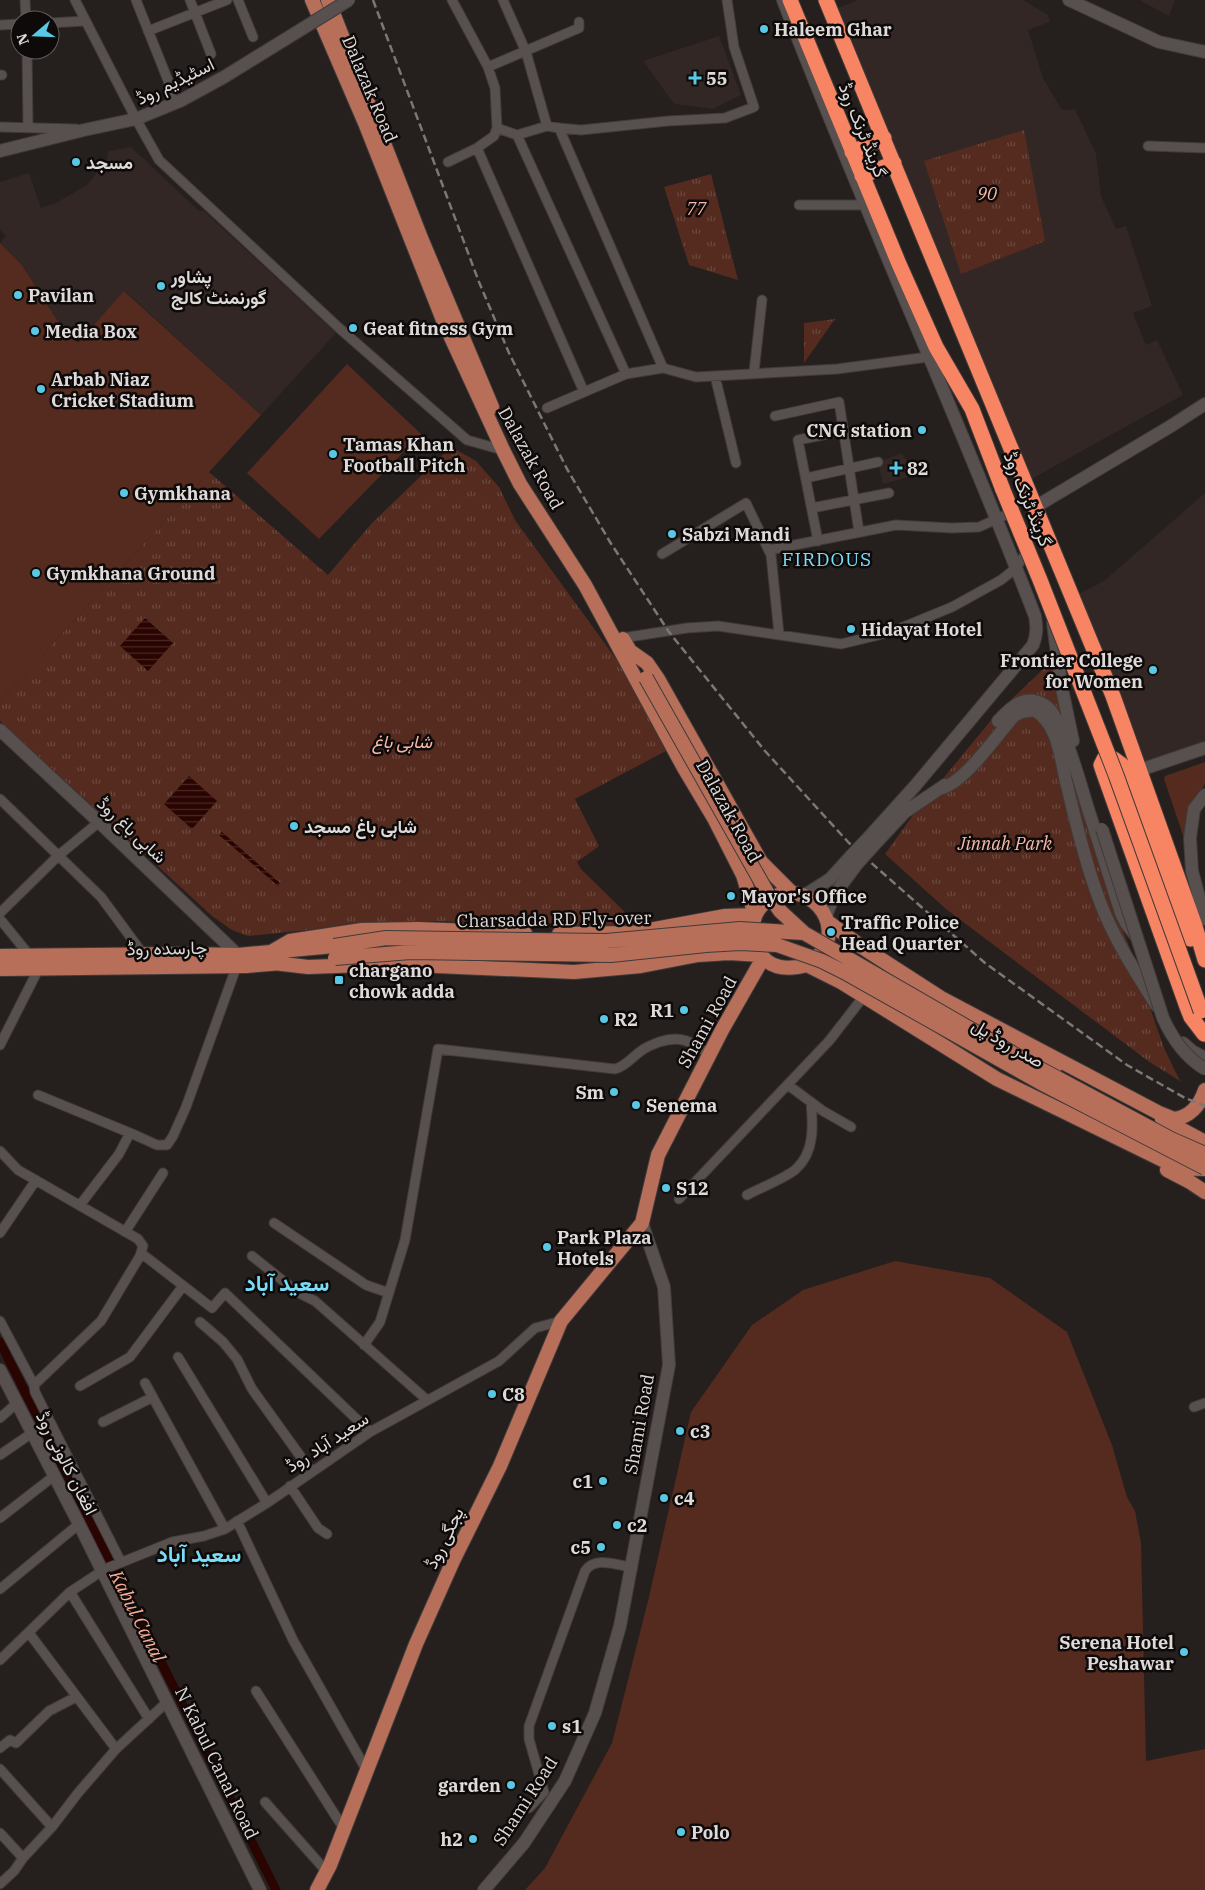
<svg xmlns="http://www.w3.org/2000/svg" width="1205" height="1890" font-family="'IBM Plex Serif',Vazirmatn,serif">
  <defs>
    <pattern id="park-tufts" width="24" height="20" patternUnits="userSpaceOnUse" patternTransform="scale(1.25)"><rect width="24" height="20" fill="#542b1e"/><path d="M3 7l-1-3M5 7V3M7 7l1-3M15 17l-1-3M17 17v-4M19 17l1-3" fill="none" stroke="#6c493e"/></pattern>
    <pattern id="water-rules" width="6" height="5" patternUnits="userSpaceOnUse" patternTransform="scale(1.25)"><rect width="6" height="5" fill="#290400"/><path d="M0 2.5h6" fill="none" stroke="#482825"/></pattern>
  </defs>
  <rect width="100%" height="100%" fill="#251f1e"/>
  <path fill="#322724" d="M858,0h165l25,15 2,7 -22,8 15,48 19,32 13,-1 21,45 5,42 15,33 10,-3 26,80 -19,7 13,32 11,-5 26,55 -157,87 -195,-471z
    M1139,0h36l-6,16z
    M719,36l22,59 -28,14 -39,-5 -31,-43z
    M131,147l67,63 6,1 132,122 -75,82 -136,-124 -47,53 -17,-18 -39,-61 -22,-22 6,-7 -6,-6v-48l29,-9 12,35 15,-5 31,-18 20,-25 1,-9z
    M902,453l14,22 -33,9 -5,-22z
    M1205,493v251l-69,22 -63,-169 31,-16z"/>
  <path fill="#542b1e" d="M0,243l22,22 39,61 17,17 46,-52 137,124 -261,287z
    M347,364l74,70 -102,105 -72,-66z
    M1205,762v22l-7,11 -12,43h-2l-20,-59 1,-3z
    M895,1261l95,17 77,54 45,113 15,52 8,14 6,32 5,218 59,-12v141h-680l20,-22 67,-125 36,-142 43,-189 61,-87 51,-35z"/>
  <path fill="url(#park-tufts)" d="M1024,130l21,111 -84,33 -37,-113z
    M711,174l27,106 -49,-15 -25,-78z
    M835,319l-31,44v-40z
    M451,447l25,14 23,26 16,33 104,143 47,88 -91,48 24,47 -22,16 4,7 59,58 -207,-6 -79,2 -37,6 -69,7 -16,-6 -20,-14 -212,-195v-19l209,-230 119,103 44,-52z
    M1054,659l54,228 56,161 16,33 -32,-20 -202,-152 -61,-55 28,-39 84,-102z"/>
  <path fill="url(#water-rules)" d="M145,618l28,25 -25,28 -28,-25z
    M189,776l28,25 -25,28 -28,-25z
    M222,832l58,51 -2,3 -59,-51z"/>
  <g fill="none" stroke-linecap="round" stroke-linejoin="round">
    <path stroke="#290400" stroke-width="9" d="M0,1342l276,548"/>
    <defs>
      <path id="street" d="M25,0l1,20
        M75,0l61,119 23,41 179,167 129,113 39,11
        M136,0l41,103
        M190,0l21,54
        M238,0l15,37
        M503,0l23,52 21,74
        M50,23l35,-2
        M0,25l20,-1
        M148,31l79,-31
        M27,50l1,76
        M488,67l91,-39v-6
        M0,75h2
        M0,127l76,2
        M497,128l20,7 109,239
        M559,128l22,2 87,-9 57,-3 29,-11 -20,-60 -7,-47
        M517,135l30,-9 12,2 104,240
        M1148,146l57,2
        M477,148l107,244
        M448,162l29,-14 17,-12 3,-8 -2,-40 -7,-21 -36,-67
        M799,205h67
        M754,372l8,-72
        M715,376l21,87
        M547,408l79,-34 37,-6 33,9 141,-8 91,-12
        M775,416l64,-14 20,130
        M806,478l72,-16
        M812,508l77,-15
        M818,541l-20,-101 44,-9
        M769,550l127,-25 56,3 27,-1 31,-14
        M662,554l84,-51 25,52 8,79
        M622,638l65,-10 31,-2 123,18 50,-12 61,-25 49,-27 15,-12 10,-15
        M0,799l101,98 42,57
        M0,913l59,-58 40,-33
        M0,919l30,37
        M0,1045l38,-75
        M788,1085l35,26 28,16
        M38,1095l97,40 22,10h10l6,-9 13,-29 51,-142
        M0,1151l18,19 120,69 5,7 -3,10 -39,65 -67,64
        M747,1195c13,-7 39,-17 49,-26 19,-17 17,-44 15,-67
        M679,1199l150,-158 35,-45
        M80,1205l39,-51 11,-21
        M274,1223l92,62 23,8
        M125,1232l38,-59
        M0,1233l36,-53
        M141,1253l71,55 13,-15 145,139
        M252,1256l45,36 18,9 112,99
        M0,1321l34,64 1,7 86,170
        M200,1322l23,20 14,17 15,30 59,82
        M364,1345l16,-23 25,-82 33,-191 177,20c11,-3 17,-12 26,-18 5,-4 11,-6 18,-9 21,-7 33,-1 50,13
        M178,1357l89,146
        M145,1383l80,146
        M80,1386l50,-29 53,-71
        M1194,1407l11,-4
        M0,1418l17,-15
        M103,1422l50,-25
        M0,1455l32,-22
        M290,1486l28,42 9,6
        M0,1518l54,-42
        M237,1521l56,119 74,131
        M0,1589l79,-65
        M70,1592l79,127
        M29,1633l87,116
        M0,1660l70,-68 35,-23 67,-27 32,-6 21,-7 42,-26 103,-71 129,-71 36,-33 26,-7
        M256,1691l88,138
        M0,1748l10,-8 6,3 33,-32 27,-14
        M0,1769l52,58
        M265,1802l62,70
        M529,1808l15,-16 -15,-53v-13l56,-155c10,-15 31,-6 46,-4
        M0,1833l23,25
        M0,1884l14,-13 9,-13 29,-31 26,-34 38,-44 51,-47"/>
      <path id="secondary" d="M783,0c79,207 172,409 252,616 2,11 2,18 -2,29l-118,141 -46,51
        M1069,0l90,42 46,10
        M0,151l84,-21 52,-11 44,-18
        M1035,507l136,-81 34,-22
        M1053,623l8,61 12,57
        M998,721c13,-14 28,-29 48,-15 18,12 37,89 45,112 10,32 20,63 30,95l5,10 9,12
        M0,730l99,92 139,133
        M1140,770l65,-22
        M939,789c24,-4 58,-54 75,-73l8,-4 12,-2c23,13 26,44 31,67 10,42 20,85 35,125 14,37 36,71 57,104
        M1205,795l-11,14 -4,29 2,33 13,48
        M875,844l30,-32 40,-27
        M805,895l25,-16 21,-23
        M826,916l8,-21 23,-31
        M1183,1043l9,8 13,7
        M0,1370l79,154 181,366
        M484,1890l40,-47 41,-62 30,-68 25,-87 49,-261 -5,-78 -22,-64"/>
      <path id="primary" d="M312,0l53,123 78,197 60,130 17,34 65,101 99,183 31,52 28,55 12,40 -30,1 -92,17 -74,1
        M328,0l93,238 71,169
        M623,639l7,12 17,12 11,16 103,183 30,30
        M754,920c2,-9 8,-16 16,-21 36,-23 78,25 49,56 -3,4 -8,7 -12,10
        M828,922l34,25 79,51 218,115 15,6c16,-2 26,-14 31,-29
        M758,950c11,20 30,20 49,15l34,17 156,97 182,89 26,1
        M271,952l19,-11 72,-11 56,-1 107,4
        M0,956l184,-2 54,1 96,-9
        M274,963l34,4 83,-3 183,8 67,-6 57,-11 31,-2 32,2
        M0,969l246,-3 36,-3
        M1010,1045l45,22
        M1162,1119l43,23
        M1167,1170l23,12 15,10
        M317,1890l13,-25 86,-221 37,-83 47,-95 61,-145 81,-98 16,-68 64,-125 41,-72"/>
      <path id="highway" d="M790,0l109,264 37,83 36,62 31,81
        M826,0l287,696 82,230 10,34
        M852,152l32,-14
        M862,176l32,-13
        M1190,939l-68,-174 -8,-6h-10l-3,6 2,6 84,236 4,10 13,17"/>
    </defs>
    <use href="#street" stroke="#403b3a" stroke-width="11"/>
    <use href="#secondary" stroke="#403b3a" stroke-width="14"/>
    <use href="#primary" stroke="#403b3a" stroke-width="16"/>
    <use href="#highway" stroke="#403b3a" stroke-width="17"/>
    <use href="#street" stroke="#57504e" stroke-width="9"/>
    <use href="#secondary" stroke="#57504e" stroke-width="12"/>
    <use href="#primary" stroke="#b76f5a" stroke-width="14"/>
    <use href="#highway" stroke="#f78462" stroke-width="15"/>
    <path stroke="#7c7776" stroke-width="2.5" stroke-dasharray="8 4" stroke-linecap="butt" d="M373,0l106,282 30,71 58,116 43,73 59,90 96,119 84,92 19,17 117,103 142,102 58,33 20,8"/>
    <defs>
      <path id="secondary-bridge" d="M180,101l44,-24 125,-77
        M1102,829l61,189c9,20 22,39 42,51
        M851,856l18,-19
        M857,864l18,-20"/>
      <path id="primary-bridge" d="M646,678l122,216 12,17 24,22 229,132 138,74 34,15
        M334,946l52,-8 220,3 134,-12 64,4
        M335,958l76,-6 200,3 95,-10 34,-2 37,2 45,16 22,11 197,111 164,85"/>
      <path id="highway-bridge" d="M1003,490l37,90 76,195 85,236"/>
    </defs>
    <use href="#secondary-bridge" stroke="#403b3a" stroke-width="14" stroke-linecap="butt"/>
    <use href="#primary-bridge" stroke="#403b3a" stroke-width="16" stroke-linecap="butt"/>
    <use href="#highway-bridge" stroke="#403b3a" stroke-width="17" stroke-linecap="butt"/>
    <use href="#secondary-bridge" stroke="#57504e" stroke-width="12"/>
    <use href="#primary-bridge" stroke="#b76f5a" stroke-width="14"/>
    <use href="#highway-bridge" stroke="#f78462" stroke-width="15"/>
  </g>
  <g fill="#59c8e4" stroke="#0d0a09" stroke-width="2">
    <circle cx="764" cy="29" r="5"/>
    <path d="M692.5 70.5h5v5h5v5h-5v5h-5v-5h-5v-5h5z"/>
    <circle cx="76" cy="162" r="5"/>
    <circle cx="161" cy="286" r="5"/>
    <circle cx="18" cy="295" r="5"/>
    <circle cx="353" cy="328" r="5"/>
    <circle cx="35" cy="331" r="5"/>
    <circle cx="41" cy="389" r="5"/>
    <circle cx="922" cy="430" r="5"/>
    <circle cx="333" cy="454" r="5"/>
    <path d="M893.5 460.5h5v5h5v5h-5v5h-5v-5h-5v-5h5z"/>
    <circle cx="124" cy="493" r="5"/>
    <circle cx="672" cy="534" r="5"/>
    <circle cx="36" cy="573" r="5"/>
    <circle cx="851" cy="629" r="5"/>
    <circle cx="1153" cy="670" r="5"/>
    <circle cx="294" cy="826" r="5"/>
    <circle cx="731" cy="896" r="5"/>
    <circle cx="831" cy="932" r="5"/>
    <rect x="334" y="975" width="10" height="10" rx="2.5"/>
    <circle cx="684" cy="1010" r="5"/>
    <circle cx="604" cy="1019" r="5"/>
    <circle cx="614" cy="1092" r="5"/>
    <circle cx="636" cy="1105" r="5"/>
    <circle cx="666" cy="1188" r="5"/>
    <circle cx="547" cy="1247" r="5"/>
    <circle cx="492" cy="1394" r="5"/>
    <circle cx="680" cy="1431" r="5"/>
    <circle cx="603" cy="1481" r="5"/>
    <circle cx="664" cy="1498" r="5"/>
    <circle cx="617" cy="1525" r="5"/>
    <circle cx="601" cy="1547" r="5"/>
    <circle cx="1184" cy="1652" r="5"/>
    <circle cx="552" cy="1726" r="5"/>
    <circle cx="511" cy="1785" r="5"/>
    <circle cx="681" cy="1832" r="5"/>
    <circle cx="473" cy="1839" r="5"/>
  </g>
  <g text-anchor="middle" dominant-baseline="central" stroke-width="5" stroke-linejoin="round" paint-order="stroke">
    <g font-size="18" font-weight="bold" fill="#dedad9" stroke="#0d0a09" text-anchor="start">
      <text x="774" y="29">Haleem Ghar</text>
      <text x="706" y="78">55</text>
      <text x="86" y="162">مسجد</text>
      <text x="171" y="276">پشاور<tspan x="171" dy="21">گورنمنٹ کالج</tspan></text>
      <text x="28" y="295">Pavilan</text>
      <text x="363" y="328">Geat fitness Gym</text>
      <text x="45" y="331">Media Box</text>
      <text x="51" y="379">Arbab Niaz<tspan x="51" dy="21">Cricket Stadium</tspan></text>
      <text x="912" y="430" text-anchor="end">CNG station</text>
      <text x="343" y="444">Tamas Khan<tspan x="343" dy="21">Football Pitch</tspan></text>
      <text x="907" y="468">82</text>
      <text x="134" y="493">Gymkhana</text>
      <text x="682" y="534">Sabzi Mandi</text>
      <text x="46" y="573">Gymkhana Ground</text>
      <text x="861" y="629">Hidayat Hotel</text>
      <text x="1143" y="660" text-anchor="end">Frontier College<tspan x="1143" dy="21">for Women</tspan></text>
      <text x="304" y="826">شاہی باغ مسجد</text>
      <text x="741" y="896">Mayor's Office</text>
      <text x="841" y="922">Traffic Police<tspan x="841" dy="21">Head Quarter</tspan></text>
      <text x="349" y="970">chargano<tspan x="349" dy="21">chowk adda</tspan></text>
      <text x="674" y="1010" text-anchor="end">R1</text>
      <text x="614" y="1019">R2</text>
      <text x="604" y="1092" text-anchor="end">Sm</text>
      <text x="646" y="1105">Senema</text>
      <text x="676" y="1188">S12</text>
      <text x="557" y="1237">Park Plaza<tspan x="557" dy="21">Hotels</tspan></text>
      <text x="502" y="1394">C8</text>
      <text x="690" y="1431">c3</text>
      <text x="593" y="1481" text-anchor="end">c1</text>
      <text x="674" y="1498">c4</text>
      <text x="627" y="1525">c2</text>
      <text x="591" y="1547" text-anchor="end">c5</text>
      <text x="1174" y="1642" text-anchor="end">Serena Hotel<tspan x="1174" dy="21">Peshawar</tspan></text>
      <text x="562" y="1726">s1</text>
      <text x="501" y="1785" text-anchor="end">garden</text>
      <text x="691" y="1832">Polo</text>
      <text x="463" y="1839" text-anchor="end">h2</text>
    </g>
    <g font-size="18" fill="#dedad9" stroke="#0d0a09">
      <text transform="translate(175 81) rotate(-26)">اسٹیڈیم روڈ</text>
      <text transform="translate(370 89) rotate(67)">Dalazak Road</text>
      <text transform="translate(863 130) rotate(68)">گرینڈ ٹرنک روڈ</text>
      <text transform="translate(531 458) rotate(61)">Dalazak Road</text>
      <text transform="translate(1028 499) rotate(68)">گرینڈ ٹرنک روڈ</text>
      <text transform="translate(729 811) rotate(61)">Dalazak Road</text>
      <text transform="translate(132 830) rotate(43)">شاہی باغ روڈ</text>
      <text transform="translate(554 919) rotate(-1)">Charsadda RD Fly-over</text>
      <text transform="translate(167 948) rotate(-1)">چارسدہ روڈ</text>
      <text transform="translate(707 1022) rotate(-61)">Shami Road</text>
      <text transform="translate(1008 1043) rotate(30)">صدر روڈ پل</text>
      <text transform="translate(639 1424) rotate(-80)">Shami Road</text>
      <text transform="translate(327 1442) rotate(-33)">سعید آباد روڈ</text>
      <text transform="translate(67 1463) rotate(63)">افغان کالونی روڈ</text>
      <text transform="translate(444 1538) rotate(-64)">پجگی روڈ</text>
      <text transform="translate(217 1763) rotate(64)">N Kabul Canal Road</text>
      <text transform="translate(525 1801) rotate(-57)">Shami Road</text>
    </g>
    <g font-size="18" font-style="italic" fill="#f8baa8" stroke="#0d0a09">
      <text x="987" y="193">90</text>
      <text x="696" y="208">77</text>
      <text x="402" y="741">شاہی باغ</text>
      <text x="1005" y="843">Jinnah Park</text>
    </g>
    <g font-size="19" letter-spacing="1" fill="#7addf7" stroke="#0d0a09">
      <text x="827" y="559">FIRDOUS</text>
    </g>
    <g font-size="19" font-style="italic" fill="#faad96" stroke="#0d0a09">
      <text transform="translate(138 1616) rotate(63)">Kabul Canal</text>
    </g>
    <g font-size="22" font-weight="bold" fill="#7addf7" stroke="#0d0a09">
      <text x="287" y="1282">سعید آباد</text>
      <text x="199" y="1553">سعید آباد</text>
    </g>
  </g>
  <g transform="translate(35 35) rotate(251)"><circle r="24" fill="#0d0a09" stroke="#615d5c"/>
  <path d="M0-4L9 19L0 12L-9 19Z" fill="#59c8e4"/>
  <text y="-8" font-size="14" font-weight="bold" text-anchor="middle" fill="#dedad9">N</text>
  </g>
</svg>
